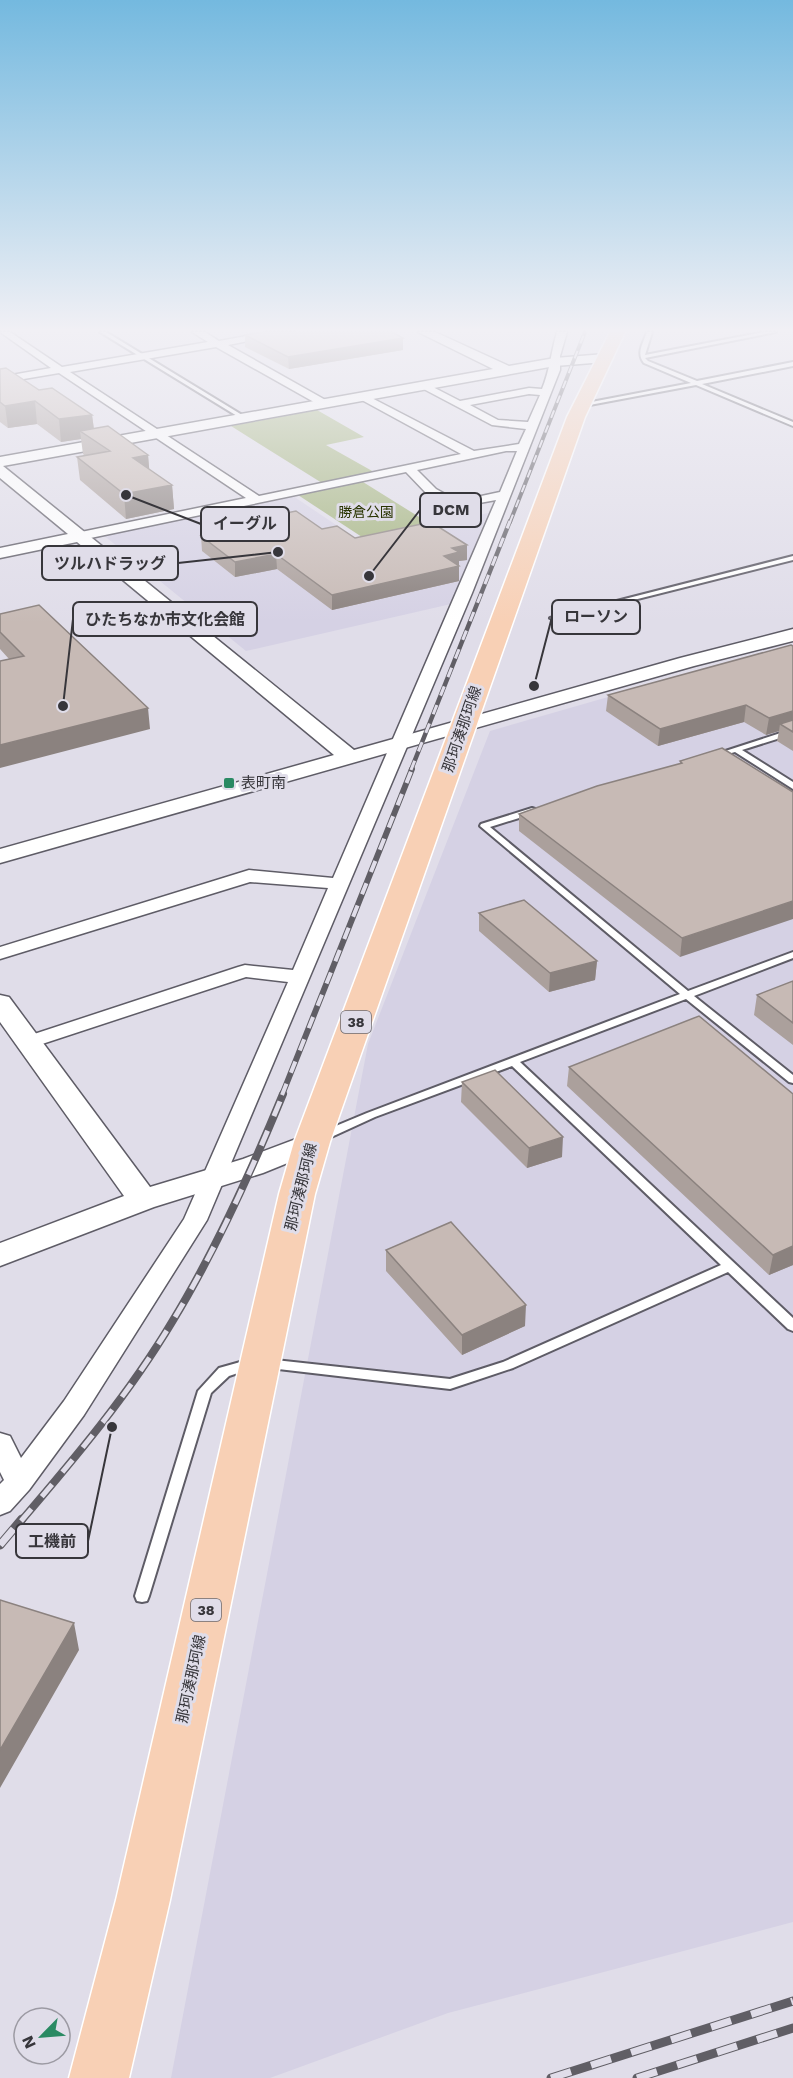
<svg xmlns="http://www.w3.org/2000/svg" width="793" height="2078" font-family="'Work Sans','Noto Sans JP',sans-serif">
  <rect width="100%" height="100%" fill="#e0dde9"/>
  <path fill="#d5d1e4" d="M293,496l67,45 128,-28 -37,91 -205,47 -144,-117z
    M793,644v1278l-345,91 -178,65h-99l197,-1034 122,-313z"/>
  <path fill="#a4b47f" d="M317,410l47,27 -38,8 48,27 -52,11 -91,-57z
    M363,482l69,43 -67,14 -67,-44z"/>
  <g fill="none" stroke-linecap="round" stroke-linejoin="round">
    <defs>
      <path id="service" d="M100,332h6l141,86 -5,1z
        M647,332h5l-7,23 119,-23h12l-131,26 3,3 49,20 96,-19v4l-91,18 91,38v4l-97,-41 -117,22 -1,-1 3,-2 110,-21 -47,-20c-8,-10 -1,-19 3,-31z
        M793,556v4l-239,60 -4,-2z
        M793,729v5l-51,16 51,32v7l-58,-37 -21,6 -4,-2z
        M532,808l3,1v4l-45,14 198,164 105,-39v6l-99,38 99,79v8l-4,-1 -103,-83 -166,63 273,256v13l-5,-2 -60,-57 -215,96 -63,21 -189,-22 -2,-3 2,-3 5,-2 184,20 53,-17 218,-97 -209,-199 -137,51 -48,22h-8l-2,-3 2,-3 48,-20 313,-119 -200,-168 1,-2z
        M251,1359l5,2 2,3 -2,3 -27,9 -18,17 -62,203 -2,5 -5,1 -5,-1 -2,-5 63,-205 21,-23z"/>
      <path id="minor" d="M0,332h10l52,35 146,-25 -16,-10h13l14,9 49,-9h26l-66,13 101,57v4h-8l-105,-59 -146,25 189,124 202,-42 -101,-55 -1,-2 5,-3 110,57 45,-7 7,-15 -34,-4 -74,-39 5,-3 4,1 33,17 69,-13 13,1c8,-19 9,-37 15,-57h10l-7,24v14l-88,223 -265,627 -123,195 -55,75 -19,21 -10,4v-31l4,-4 -4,-8v-39l10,3 11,22 43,-57 120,-182 104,-237 -42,-5 -210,69 -7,2 -7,-2 -4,-4 4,-4 216,-71 7,-2 48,5 35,-82 -78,-6 -250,77v-12l249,-77 84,8 163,-378 -44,8 -24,-13 -22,-23 -325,68 -5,-1 -1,-3 6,-4 165,-34 -187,-125 -59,10v-6l51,-9zM529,394l11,1 -12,27 -30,-2 -28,-15zM506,451h11l-17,41 -42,9 -22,-12 -19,-19z"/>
      <path id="tertiary" d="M418,332h17l74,34 46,-8 50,-4 7,4 -7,4 -50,4 -552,100 351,284 326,-92 113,-29v12l-99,25 -694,197v-14l334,-94 -257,-213 -77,16v-10l68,-14 -68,-56v-21l493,-88z
        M0,995l9,2 141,190 93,-28 69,-26 10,2 5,7 -5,7 -59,24 -109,34 -154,59v-23l124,-47 -124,-174z"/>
      <path id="primary" d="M610,332h15l-40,85 -255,725 -15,52 -145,706 -41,178h-60l47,-178 163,-706 15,-52 273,-725z"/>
    </defs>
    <use href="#service" stroke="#5e5c66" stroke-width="4"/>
    <use href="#minor" stroke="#5e5c66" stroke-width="3"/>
    <use href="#tertiary" stroke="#5e5c66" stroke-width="3"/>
    <use href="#primary" stroke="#fff" stroke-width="3"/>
    <use href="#service" fill="#fff" fill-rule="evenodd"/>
    <use href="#minor" fill="#fff" fill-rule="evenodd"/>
    <use href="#tertiary" fill="#fff" fill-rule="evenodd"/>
    <use href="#primary" fill="#f8d0b5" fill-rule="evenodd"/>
    <defs>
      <path id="rail-far4" d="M510,522l75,-190"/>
      <path id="rail-far3" d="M411,770l99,-249"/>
      <path id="rail-far2" d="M282,1095l130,-326"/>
      <path id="rail-far1" d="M21,1521c54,-63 108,-127 151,-199 44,-72 79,-150 111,-228"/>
      <path id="rail" d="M0,1545l22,-26
        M551,2078l242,-77
        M637,2078l156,-50"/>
    </defs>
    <use href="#rail-far4" stroke="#605e65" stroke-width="4"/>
    <use href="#rail-far3" stroke="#605e65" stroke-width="4.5"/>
    <use href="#rail-far2" stroke="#605e65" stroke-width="6"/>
    <use href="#rail-far1" stroke="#605e65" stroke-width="8"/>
    <use href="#rail" stroke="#605e65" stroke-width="9"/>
    <use href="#rail-far4" stroke="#e0dde9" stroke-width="2" stroke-dasharray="8" stroke-linecap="butt"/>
    <use href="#rail-far3" stroke="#e0dde9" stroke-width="3" stroke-dasharray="10" stroke-linecap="butt"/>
    <use href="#rail-far2" stroke="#e0dde9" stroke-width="4" stroke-dasharray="12" stroke-linecap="butt"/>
    <use href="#rail-far1" stroke="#e0dde9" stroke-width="5" stroke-dasharray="16" stroke-linecap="butt"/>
    <use href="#rail" stroke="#e0dde9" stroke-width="7" stroke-dasharray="21" stroke-linecap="butt"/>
  </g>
  <path fill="#aba09c" d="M245,335l158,3v12l-114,19 -44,-22z
    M0,369l39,21 53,25 2,14 54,26 1,14 23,16 2,24 -48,10 -46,-39 -3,-23 8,-1 -2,-2 -2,-15 -20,3 -24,-18 -29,4 -8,-6z
    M231,524l91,5 33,9 112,22 -8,1v20l-127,29 -55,-41 -42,8 -33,-26 -1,-15 30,-6z
    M0,632l150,97 -141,-70 -9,-10z
    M793,646v105l-16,-10 2,-10 -13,4 -22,-13 -86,24 -52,-35 2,-16z
    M722,748l-42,209 -161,-126v-17l161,-50v-3z
    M479,913l118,48 -2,19 -46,12 -70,-61z
    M793,981v64l-39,-30 3,-20z
    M569,1067l224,27v171l-24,10 -202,-189z
    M462,1082l100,75 -35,11 -66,-66z
    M386,1250l139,76 -63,29 -76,-84z"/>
  <path fill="#8b827f" d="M403,338v12l-114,19 -1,-12z
    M35,401l2,23 -29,4 -3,-22z
    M92,415l3,23 -15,-7 1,8 -20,3 -2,-23z
    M148,455l2,23 -17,-20z
    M172,485l2,24 -48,10 -2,-25z
    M467,545v15l-8,1v20l-127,29v-15l112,-39 8,-8z
    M276,554l1,15 -42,8v-15z
    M746,705l-2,17 -86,24 2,-17z
    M148,708l2,21 -150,39v-23z
    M793,711v17l-13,-4 -1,7 -13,4 3,-17z
    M793,901v18l-113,38 2,-19z
    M597,961l-2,19 -46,12 1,-19z
    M563,1137l-1,20 -35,11 2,-20z
    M793,1246v19l-24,10 4,-20z
    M526,1305l-1,21 -63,29v-20z
    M74,1623l5,27 -79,138v-38z"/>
  <path fill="#c7bab5" stroke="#8b827f" stroke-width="1.5" d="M262,332h130l11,6 -115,19 -43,-22z
    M6,368l33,22 13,-2 40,27 -33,4 -24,-18 -30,5 -5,-4v-33z
    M108,426l40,29 -15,3 39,27 -48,9 -47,-37 33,-6 -30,-20z
    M296,511l26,18 15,-3 18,12 76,-16 36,23 -15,3 7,4 -15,4 15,10 -127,29 -56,-41 -41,8 -34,-26 36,-7 -6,-5z
    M39,605l109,103 -148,37v-84l24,-5 -24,-24v-18z
    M791,645l2,1v65l-24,7 -23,-13 -86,24 -52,-34z
    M793,720v12l-13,-8z
    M722,748l71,44v109l-111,37 -163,-124 78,-28 85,-23 -2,-2z
    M524,900l73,61 -47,12 -71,-60z
    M793,981v42l-36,-28z
    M699,1016l94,78v152l-20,9 -204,-188z
    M495,1070l68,67 -34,11 -67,-66z
    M451,1222l75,83 -64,30 -76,-85z
    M0,1600l74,23 -74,127z"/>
  <linearGradient id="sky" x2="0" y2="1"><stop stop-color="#74b9df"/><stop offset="0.53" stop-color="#f1f0f5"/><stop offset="1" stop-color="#f1f0f5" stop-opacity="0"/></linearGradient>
  <rect width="793" height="623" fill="url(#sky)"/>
  <rect fill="#2a8a63" stroke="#e0dde9" stroke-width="2" x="223" y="777" width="12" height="12" rx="3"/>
  <g text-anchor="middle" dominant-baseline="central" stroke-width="6" stroke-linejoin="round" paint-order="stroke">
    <g font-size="14" fill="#2a3503" stroke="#e0dde9">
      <text x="366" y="512">勝倉公園</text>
    </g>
    <g fill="#e0dde9" stroke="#6a686f" stroke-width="1.5">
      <rect x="341" y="1011" width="30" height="22" rx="4.5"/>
      <rect x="191" y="1599" width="30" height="22" rx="4.5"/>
    </g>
    <g font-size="14" font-weight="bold" fill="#37363b">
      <text x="356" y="1022">38</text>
      <text x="206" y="1610">38</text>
    </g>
    <g font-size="15" fill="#37363b" stroke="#e0dde9">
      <text transform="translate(462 729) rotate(-71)">那珂湊那珂線</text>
      <text transform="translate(301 1187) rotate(-76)">那珂湊那珂線</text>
      <text transform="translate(191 1679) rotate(-78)">那珂湊那珂線</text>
    </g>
    <g font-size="15" fill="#37363b" stroke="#e0dde9" text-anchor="start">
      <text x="241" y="783">表町南</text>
    </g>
  </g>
  <path fill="none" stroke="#37363b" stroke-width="2" d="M369 576L420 510M126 495L201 524M278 552L178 563M534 686L552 617M63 706L73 619M112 1427L88 1541"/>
  <g fill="#37363b" stroke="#e0dde9" stroke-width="2">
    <circle cx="369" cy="576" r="6"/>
    <circle cx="126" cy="495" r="6"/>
    <circle cx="278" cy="552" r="6"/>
    <circle cx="534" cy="686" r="6"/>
    <circle cx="63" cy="706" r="6"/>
    <circle cx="112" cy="1427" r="6"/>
  </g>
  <g fill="#e0dde9" stroke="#37363b" stroke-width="2">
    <rect x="420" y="493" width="61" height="34" rx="6"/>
    <rect x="201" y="507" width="88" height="34" rx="6"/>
    <rect x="42" y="546" width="136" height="34" rx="6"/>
    <rect x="552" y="600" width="88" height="34" rx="6"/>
    <rect x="73" y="602" width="184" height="34" rx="6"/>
    <rect x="16" y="1524" width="72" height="34" rx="6"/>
  </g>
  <g font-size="16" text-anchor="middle" font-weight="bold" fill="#37363b">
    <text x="451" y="515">DCM</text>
    <text x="245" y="529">イーグル</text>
    <text x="110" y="569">ツルハドラッグ</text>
    <text x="596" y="622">ローソン</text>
    <text x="165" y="625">ひたちなか市文化会館</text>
    <text x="52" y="1547">工機前</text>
  </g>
  <g transform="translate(42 2036) rotate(245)"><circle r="28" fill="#e0dde9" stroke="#9c9aa3" stroke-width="1.5"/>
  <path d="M0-4.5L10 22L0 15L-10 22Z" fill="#2a8a63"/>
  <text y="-9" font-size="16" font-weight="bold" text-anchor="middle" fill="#37363b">N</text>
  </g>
</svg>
